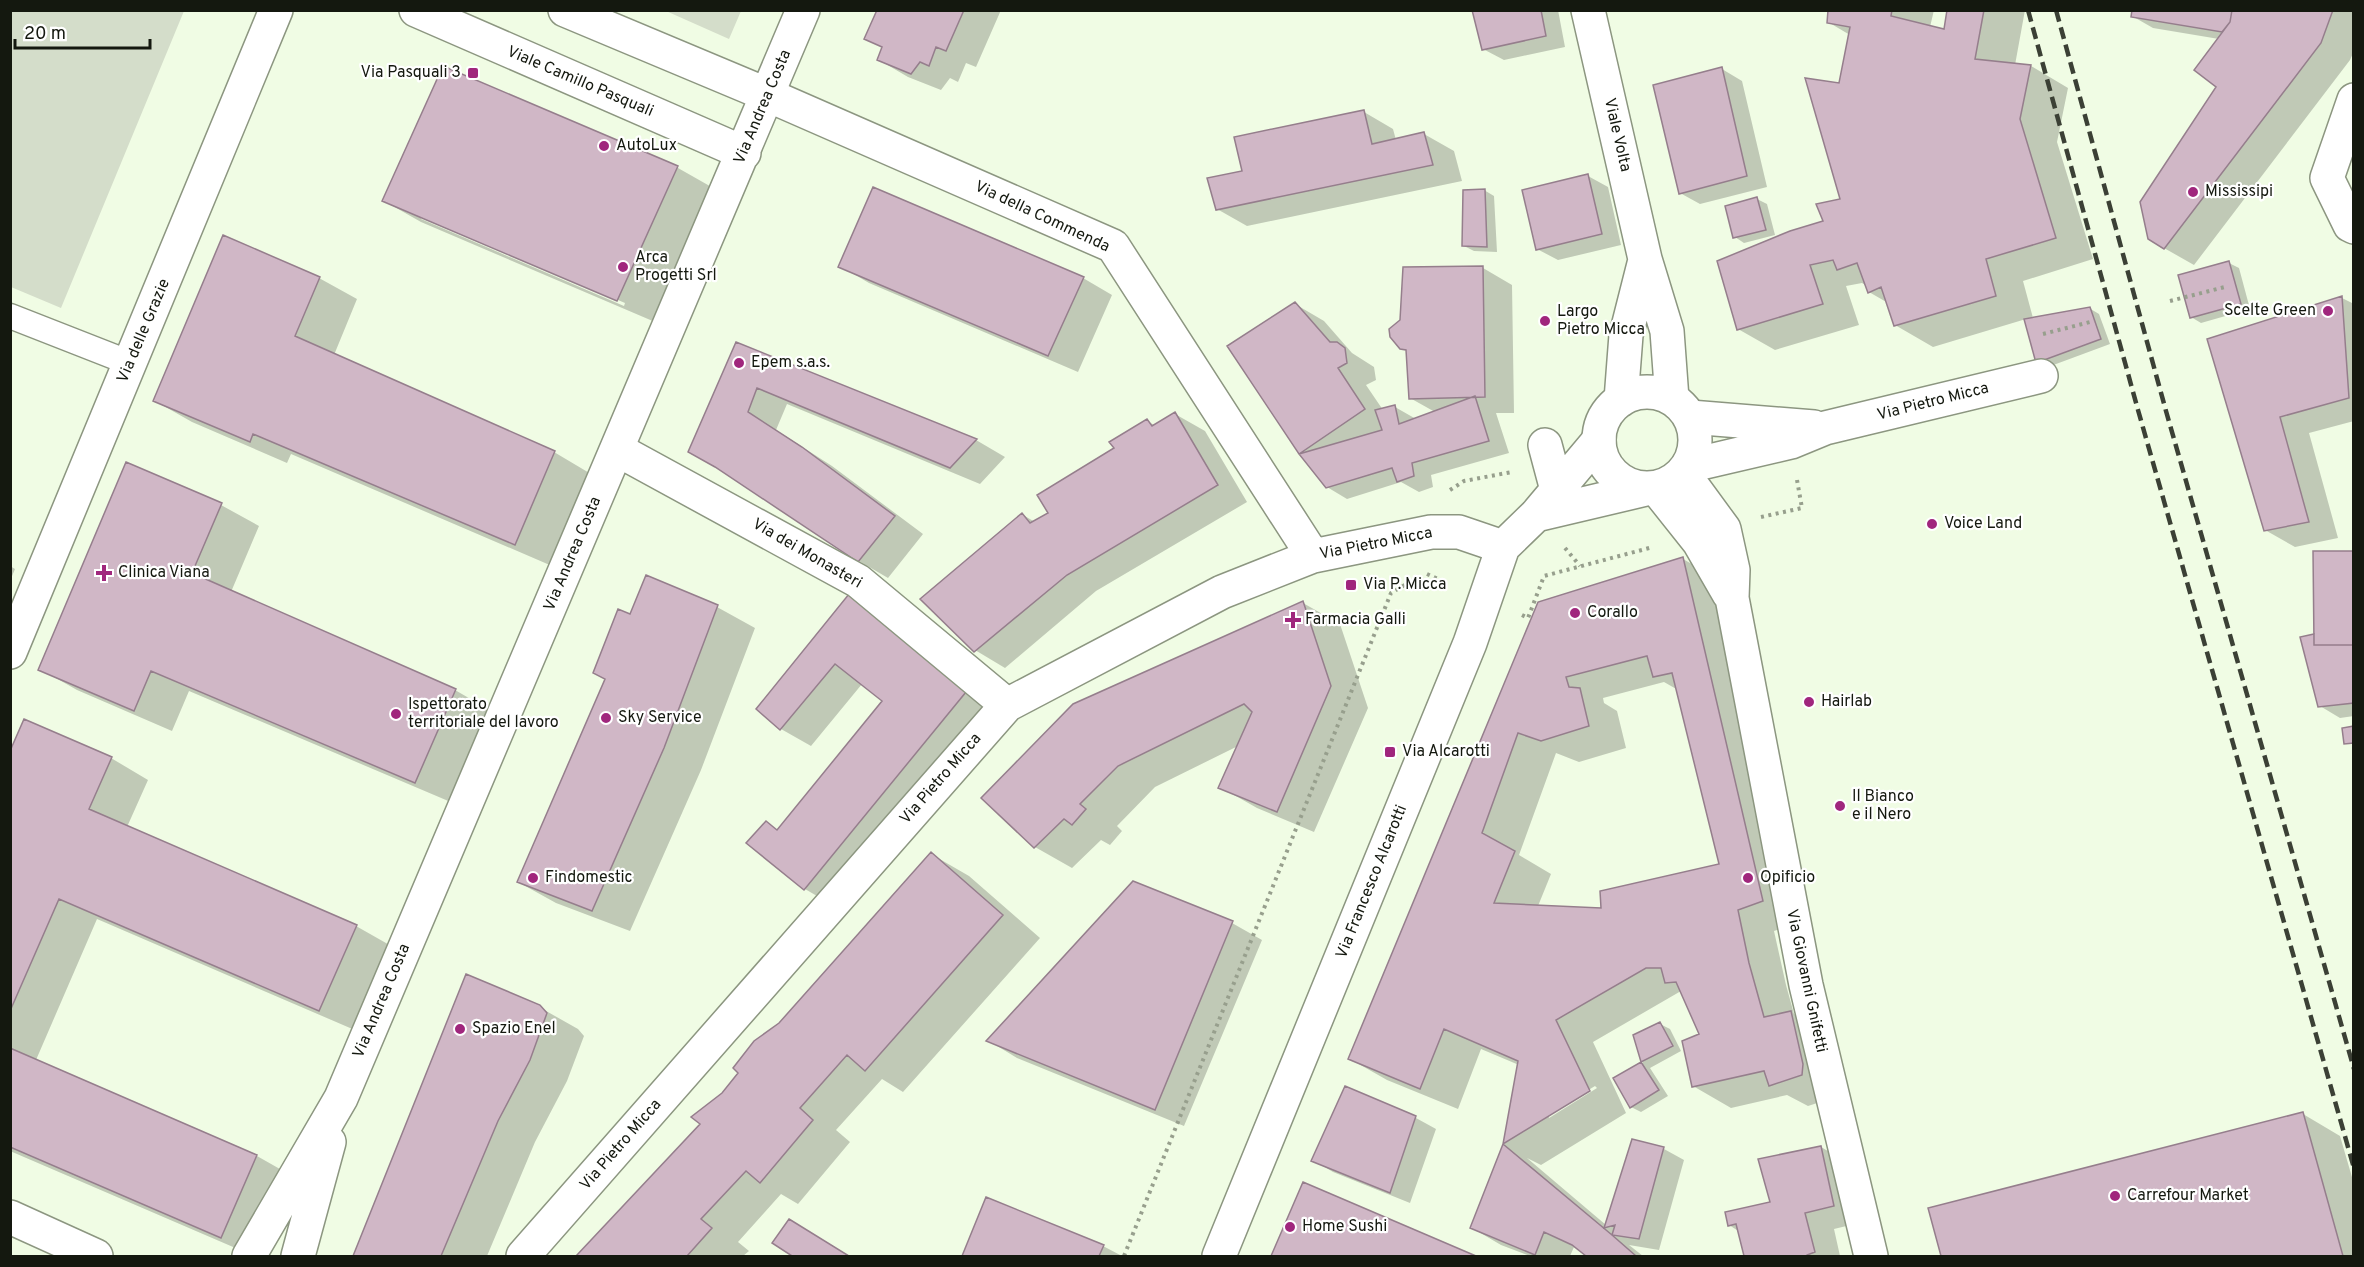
<svg xmlns="http://www.w3.org/2000/svg" width="2364" height="1267" font-family="Overpass,sans-serif">
  <rect width="100%" height="100%" fill="#f0fce4"/>
  <path fill="#d4ddca" d="M10,11h174l-123,297 -50,-21z
    M666,11h75l-12,28z"/>
  <path fill="#0003" fill-rule="evenodd" d="M878,10h123l-25,57 -10,-4 -8,19 -8,-4 -9,12 -33,-13 -29,-17 4,-12 -17,-10z
    M1474,10h84l7,37 -61,13 -21,-11z
    M1829,10h105l-4,17 15,4 3,-21h77l-10,55 16,1 37,22 -11,54 36,117 -70,22 10,37 56,-10 10,6 11,30 -62,23 -10,-5 -12,-43 -93,28 -38,-22 -7,-22 -19,-11 -2,-6 -5,-3 -16,3 13,39 -84,25 -37,-21 104,-129 -2,-115 10,-50 -22,-13z
    M2133,10h221v41l-4,9 -156,205 -30,-17 54,-161 1,-48 -66,-11 -21,-12z
    M444,68l234,100 37,21 -60,133 -234,-100 -37,-21zM421,216l204,87 -1,3 -203,-87z
    M1722,69l20,12 25,106 -67,17 -20,-11z
    M1364,112l29,17 3,11 28,-6 30,17 8,30 -215,45 -30,-17 27,-37z
    M1588,176l20,11 13,58 -63,15 -21,-11z
    M1484,190l10,6 3,56 -23,-1 -10,-5z
    M1757,199l10,5 8,31 -31,8 -9,-6z
    M2229,263l10,5 11,41 -49,14 -10,-6z
    M840,266l243,12 29,17 -34,77 -209,-89z
    M1483,268l29,17 2,128h-18l13,40 -78,22 2,12 -14,5 -18,-10 -54,17 -20,-12 -27,-34 -71,-106 66,-43 29,17 28,32 22,14 2,13 -10,5 17,25 12,-3 21,12 19,-7 -25,-14 -2,-47 -7,-4z
    M319,278l38,21 -23,56 220,97 37,22 -39,92 -261,-112 -4,9 -95,-41 -37,-21z
    M2342,298l12,6v117l-45,12 29,105 -43,9 -30,-17 -56,-190z
    M736,344l240,96 29,17 -25,27 -193,-80 -11,26 56,36 91,68 -35,44 -29,-17 -136,-90z
    M1175,414l30,17 42,71 -151,89 -91,77 -30,-18 48,-135 12,7 15,-9 97,-92 9,5z
    M126,464l95,41 38,21 -28,66 224,98 38,22 -40,91 -264,-112 -17,40 -95,-41 -37,-21z
    M2354,552v164l-14,2 -20,-12 -5,-70z
    M1683,559l37,21 80,342 -26,9 12,54 8,29 35,20 10,62 -31,10 -21,-11 -56,13 -38,-22 8,-51 -20,-44 -88,51 33,71 -85,52 -14,-7 79,67 27,-84 31,8 20,11 -25,90 -30,-5 14,11h-55l-14,-9 -4,9h-40l-29,-11 -29,-17 33,-85 14,-78 -38,-16 -23,60 -71,-29 -37,-21 189,-455zM1664,682l14,8 43,175 -119,44 -64,-3 13,-32 -32,-19 37,-102 23,9 47,-14 -9,-37 -13,-8 -1,-5zM1595,1086l2,2 -48,30v-4z
    M10,566l5,3 -5,12z
    M849,596l146,113 -161,197 -29,-17 -39,-66 12,7 107,-129 -23,-17 -51,62 -30,-17 -23,-20z
    M1303,603l37,21 28,84 -54,124 -57,-24 -37,-21 18,-41 -83,41 -38,39 5,5 -12,14 -9,-5 -29,28 -37,-21 -51,-49z
    M717,607l38,21 -54,142 -71,161 -74,-28 -38,-21 89,-203 24,-63z
    M10,755l101,3 37,22 -21,47 229,99 37,21 -36,84 -260,-112 -61,141 221,96 37,21 -40,79 -244,-105z
    M931,854l38,22 71,62 -137,154 -21,-13 -46,51 14,12 -52,62 -17,-10 -43,48 11,9 -6,5h-165l124,-132 78,-100z
    M1134,882l98,41 30,17 -78,186 -167,-68 -28,-17z
    M467,976l72,31 39,22 6,7 -17,45 -32,61 -48,114h-132z
    M1660,1024l10,5 11,22 -31,17 18,28 -27,16 -10,-5 -16,-28 28,-16 -8,-27z
    M1346,1088l70,30 20,11 -26,74 -77,-31 -20,-12z
    M2303,1114l37,22 14,48v72h-411l-13,-47z
    M1821,1147l29,17 13,58 -29,7 6,27h-94l-6,-24 -11,-7 43,-22z
    M1304,1184l169,72h-201z
    M986,1199l117,47 19,10h-158z
    M826,1242l23,14h-54l-21,-13z"/>
  <path fill="#d0b7c6" stroke="#957e8c" stroke-width="1.5" fill-rule="evenodd" d="M877,10h87l-18,41 -10,-4 -7,19 -9,-4 -9,12 -34,-14 5,-13 -18,-8z
    M1472,10h69l5,26 -64,14z
    M1828,10h64l-1,6 53,13 3,-19h37l-9,49 56,6 -11,54 36,119 -70,21 10,37 -102,30 -13,-39 -13,6 -11,-30 -20,7 -4,-10 -23,5 13,39 -86,26 -20,-69 73,-30 33,-10 -7,-17 24,-5 -35,-121 34,5 11,-56 -23,-4z
    M2132,10h100l-2,12 -8,10 -91,-15z
    M2232,10h101l-12,33 -157,206 -16,-10 -8,-37 76,-115 -22,-17 36,-48z
    M443,66l235,100 -61,135 -235,-100z
    M1722,67l25,109 -68,18 -26,-109z
    M1364,110l8,34 52,-12 9,33 -217,45 -9,-32 35,-7 -8,-34z
    M1588,174l14,60 -66,16 -14,-60z
    M873,187l211,90 -36,79 -210,-89z
    M1485,189l2,58 -25,-1 1,-56z
    M1757,197l9,33 -33,8 -8,-32z
    M223,235l97,42 -25,59 260,115 -40,94 -262,-111 -3,8 -97,-41z
    M2229,261l12,43 -51,14 -12,-43z
    M1483,266l2,131 -76,2 -3,-49 -6,-1 -10,-12 -1,-8 11,-9 3,-53z
    M2342,296l7,102 -69,19 29,105 -45,9 -57,-192z
    M1295,302l35,40h7l8,6 2,15 -9,5 27,41 -66,45 -72,-108z
    M2090,307l11,32 -65,24 -12,-44z
    M736,342l241,97 -27,29 -193,-80 -9,24 54,35 93,69 -37,46 -143,-95 -27,-15z
    M1475,396l14,45 -77,22 2,13 -17,6 -5,-14 -66,20 -27,-34 83,-24 -7,-20 20,-5 4,19z
    M1175,412l43,73 -151,90 -93,77 -54,-53 102,-86 8,10 18,-10 -11,-18 77,-47 -5,-6 38,-23 5,7z
    M126,462l96,41 -30,70 264,116 -41,94 -264,-112 -17,40 -96,-41z
    M2313,551h41v94h-40z
    M1683,557l80,344 -25,9 11,53 15,54 27,-6 12,53 -1,11 -33,11 -5,-15 -72,16 -10,-46 17,-7 -23,-52 -11,1 -4,-15h-15l-90,52 34,71 -87,53 15,-83 -74,-32 -24,60 -72,-30 190,-457zM1647,656l6,21 19,-4 47,191 -119,27 1,17 -107,-5 21,-52 -33,-18 36,-100 23,8 48,-15 -9,-38 -11,-1 -3,-10z
    M646,575l72,30 -54,143 -72,163 -75,-29 88,-203 -12,-6 25,-64 12,5z
    M849,594l117,98 -162,198 -58,-47 20,-22 11,9 105,-129 -47,-37 -55,66 -24,-21z
    M1303,601l28,85 -54,126 -59,-24 34,-76 -8,-8 -126,62 -38,38 6,5 -14,16 -8,-6 -30,29 -53,-50 92,-94z
    M2314,634v11h40v58l-36,4 -18,-70z
    M24,719l88,38 -23,52 268,116 -38,86 -260,-112 -49,112v-260z
    M2354,726v17l-10,1 -2,-16z
    M931,852l72,63 -138,156 -18,-16 -47,53 13,12 -53,63 -14,-12 -45,48 11,9 -25,28h-111l124,-132 -9,-7 31,-24 16,-20 -5,-5 21,-27 25,-18z
    M1133,881l100,40 -78,189 -169,-69z
    M466,974l74,31 7,8 -17,47 -32,61 -57,135h-88z
    M1660,1022l13,24 -32,16 -8,-27z
    M10,1048l247,107 -36,83 -211,-91z
    M1641,1062l18,28 -29,18 -17,-30z
    M1345,1086l71,30 -26,77 -79,-32z
    M2303,1112l40,144h-402l-13,-48z
    M1632,1139l32,8 -25,92 -27,-4 3,-10 -11,3z
    M1503,1144l109,91 24,21h-50l-14,-11 -28,-13 -9,23 -65,-27z
    M1821,1146l13,60 -29,7 10,39 -8,3v1h-63l-8,-32 -8,2 -3,-14 45,-10 -12,-43z
    M1303,1182l173,74h-205z
    M986,1197l118,48 -5,11h-137z
    M789,1219l60,37h-57l-20,-13z"/>
  <g fill="none" stroke-linecap="round" stroke-linejoin="round">
    <defs>
      <path id="lane" d="M10,316l120,47"/>
      <path id="street" d="M768,95l345,151 200,310
        M2354,100l-27,78 23,47 4,2
        M1690,417l124,10
        M1545,445l12,45
        M618,450l240,131 149,124
        M1688,466l103,-24 34,-14 216,-52
        M1536,515l110,-26
        M10,652l266,-642
        M10,1217l86,39
        M523,1256l484,-551 215,-113 91,-36 118,-24h28l44,15
        M1219,1256l251,-613 33,-96 33,-32 63,-75"/>
      <path id="secondary" d="M416,10l328,143
        M565,10l203,85
        M1588,10l57,249 22,72 5,68
        M1599 440a48 48 0 1 1 96 0a48 48 0 1 1-96 0Z
        M1621,400l5,-65 19,-75
        M1683,473l41,56 9,41 -1,28 74,387 65,271
        M1656,488l43,54 30,52
        M249,1256l92,-158 462,-1088
        M298,1256l31,-114"/>
    </defs>
    <use href="#lane" stroke="#8c9680" stroke-width="27"/>
    <use href="#street" stroke="#8c9680" stroke-width="36"/>
    <use href="#secondary" stroke="#8c9680" stroke-width="36"/>
    <path stroke="#979f8d" stroke-width="4" stroke-dasharray="3 4.5" stroke-linecap="butt" d="M2170,301l55,-14
      M2043,334l51,-13
      M1450,490l14,-9 48,-9
      M1761,517l41,-9 -5,-28
      M1565,548l15,18
      M1427,574l20,9
      M1522,615l6,3 16,-42 109,-29
      M1124,1256l267,-663 19,-11 1,-4"/>
    <use href="#lane" stroke="#fff" stroke-width="24"/>
    <use href="#street" stroke="#fff" stroke-width="33"/>
    <use href="#secondary" stroke="#fff" stroke-width="33"/>
    <path stroke="#3b4035" stroke-width="4.5" stroke-dasharray="12 6" stroke-linecap="butt" d="M2028,10l110,400 216,758
      M2056,10l110,401 188,658"/>
  </g>
  <g fill="#a0267d" stroke="#fff" stroke-width="2">
    <rect x="467" y="67" width="12" height="12" rx="3"/>
    <circle cx="604" cy="146" r="6"/>
    <circle cx="2193" cy="192" r="6"/>
    <circle cx="623" cy="267" r="6"/>
    <circle cx="2328" cy="311" r="6"/>
    <circle cx="1545" cy="321" r="6"/>
    <circle cx="739" cy="363" r="6"/>
    <circle cx="1932" cy="524" r="6"/>
    <path d="M101 564h6v6h6v6h-6v6h-6v-6h-6v-6h6z"/>
    <rect x="1345" y="579" width="12" height="12" rx="3"/>
    <circle cx="1575" cy="613" r="6"/>
    <path d="M1290 611h6v6h6v6h-6v6h-6v-6h-6v-6h6z"/>
    <circle cx="1809" cy="702" r="6"/>
    <circle cx="396" cy="714" r="6"/>
    <circle cx="606" cy="718" r="6"/>
    <rect x="1384" y="746" width="12" height="12" rx="3"/>
    <circle cx="1840" cy="806" r="6"/>
    <circle cx="533" cy="878" r="6"/>
    <circle cx="1748" cy="878" r="6"/>
    <circle cx="460" cy="1029" r="6"/>
    <circle cx="2115" cy="1196" r="6"/>
    <circle cx="1290" cy="1227" r="6"/>
  </g>
  <g text-anchor="middle" dominant-baseline="central" stroke-width="4.5" stroke-linejoin="round" paint-order="stroke">
    <g font-size="16" fill="#14180f" stroke="#fff" text-anchor="start">
      <text x="461" y="73" text-anchor="end">Via Pasquali 3</text>
      <text x="616" y="146">AutoLux</text>
      <text x="2205" y="192">Mississipi</text>
      <text x="635" y="258">Arca<tspan x="635" dy="18">Progetti Srl</tspan></text>
      <text x="2316" y="311" text-anchor="end">Scelte Green</text>
      <text x="1557" y="312">Largo<tspan x="1557" dy="18">Pietro Micca</tspan></text>
      <text x="751" y="363">Epem s.a.s.</text>
      <text x="1944" y="524">Voice Land</text>
      <text x="118" y="573">Clinica Viana</text>
      <text x="1363" y="585">Via P. Micca</text>
      <text x="1587" y="613">Corallo</text>
      <text x="1305" y="620">Farmacia Galli</text>
      <text x="1821" y="702">Hairlab</text>
      <text x="408" y="705">Ispettorato<tspan x="408" dy="18">territoriale del lavoro</tspan></text>
      <text x="618" y="718">Sky Service</text>
      <text x="1402" y="752">Via Alcarotti</text>
      <text x="1852" y="797">Il Bianco<tspan x="1852" dy="18">e il Nero</tspan></text>
      <text x="545" y="878">Findomestic</text>
      <text x="1760" y="878">Opificio</text>
      <text x="472" y="1029">Spazio Enel</text>
      <text x="2127" y="1196">Carrefour Market</text>
      <text x="1302" y="1227">Home Sushi</text>
    </g>
    <g font-size="16" fill="#14180f" stroke="#fff">
      <text transform="translate(580 82) rotate(23)">Viale Camillo Pasquali</text>
      <text transform="translate(763 107) rotate(-67)">Via Andrea Costa</text>
      <text transform="translate(1617 135) rotate(77)">Viale Volta</text>
      <text transform="translate(1042 217) rotate(25)">Via della Commenda</text>
      <text transform="translate(144 331) rotate(-67)">Via delle Grazie</text>
      <text transform="translate(1933 402) rotate(-14)">Via Pietro Micca</text>
      <text transform="translate(1376 544) rotate(-11)">Via Pietro Micca</text>
      <text transform="translate(573 554) rotate(-67)">Via Andrea Costa</text>
      <text transform="translate(807 554) rotate(30)">Via dei Monasteri</text>
      <text transform="translate(941 779) rotate(-49)">Via Pietro Micca</text>
      <text transform="translate(1372 882) rotate(-68)">Via Francesco Alcarotti</text>
      <text transform="translate(1806 981) rotate(78)">Via Giovanni Gnifetti</text>
      <text transform="translate(382 1001) rotate(-67)">Via Andrea Costa</text>
      <text transform="translate(621 1145) rotate(-49)">Via Pietro Micca</text>
    </g>
  </g>
  <rect width="2364" height="1267" fill="none" stroke="#14180f" stroke-width="24"/>
  <path d="M15 39v9h135v-9" fill="none" stroke="#14180f" stroke-width="3"/>
  <text x="24" y="39" font-size="18" fill="#14180f" stroke="#ffffff" stroke-width="4.5" paint-order="stroke">20 m</text>
</svg>
